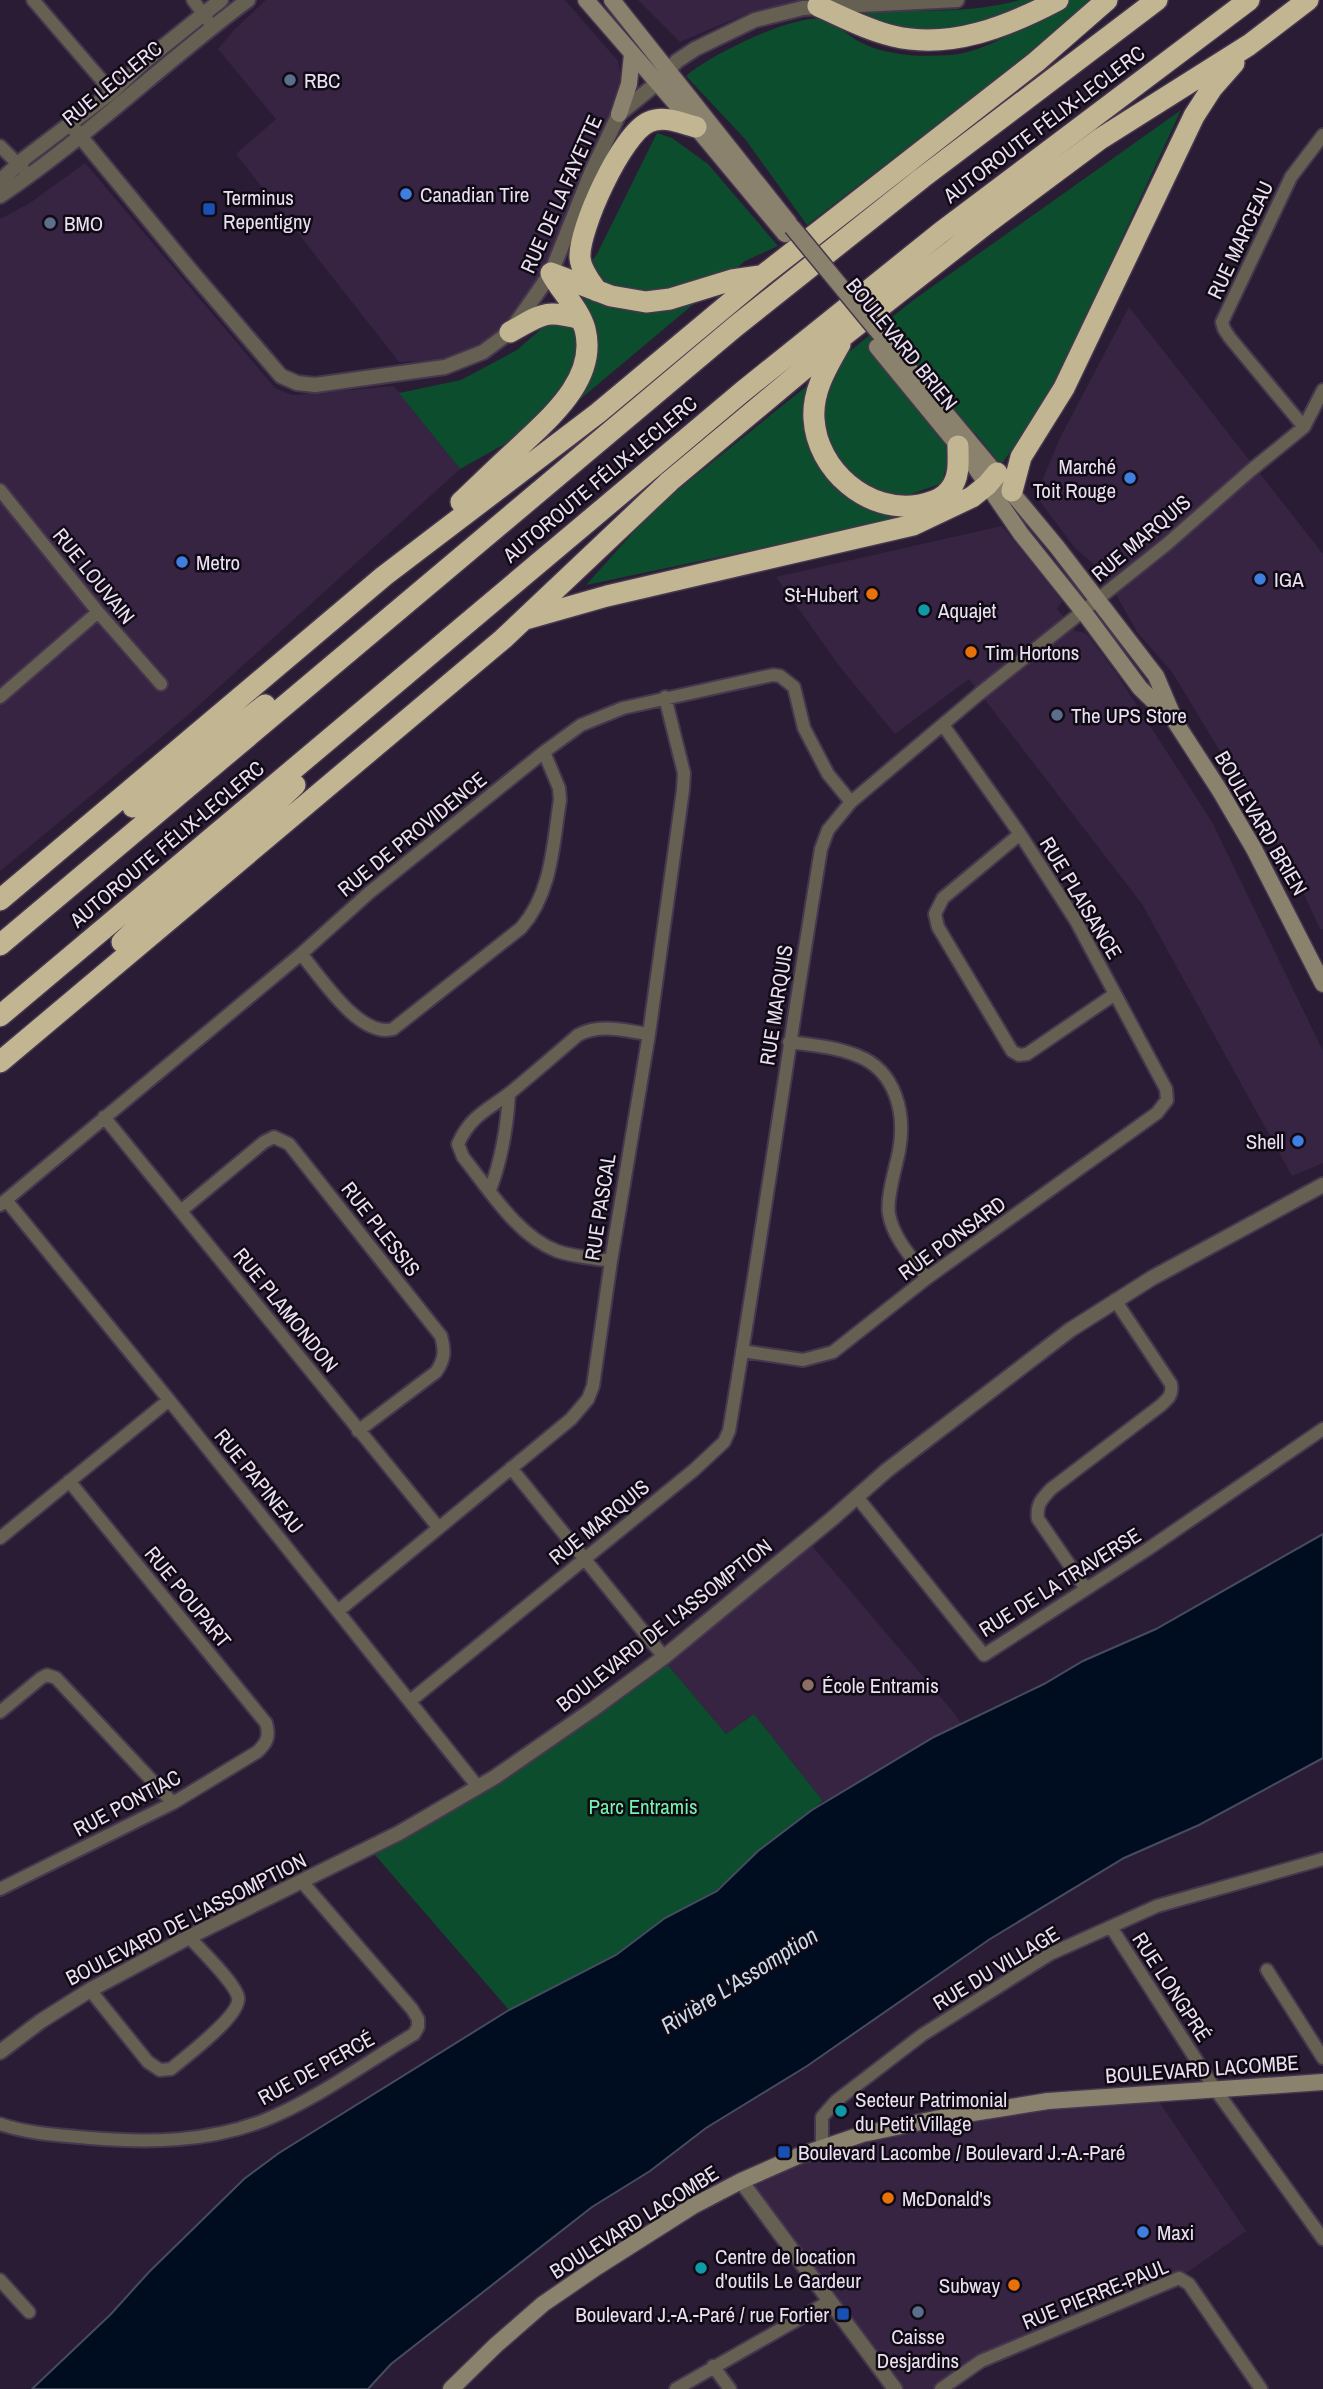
<svg xmlns="http://www.w3.org/2000/svg" width="1323" height="2389" font-family="'Archivo Narrow',sans-serif">
  <rect width="100%" height="100%" fill="#2b1c35"/>
  <path fill="#372443" d="M266,0h299l53,61 4,22 -74,189 -39,53 -13,11 -23,14 -29,10 -45,2 -163,-208 40,-35 -58,-70 16,-19z
    M638,0h165l-50,11 -73,31z
    M85,163l190,225 17,7 102,-9 66,83 -273,247 -187,155v-652l30,-16z
    M1129,307l194,247v375h-3l-26,-56 -122,-201 -35,-40 -33,-59 -29,-25 -39,-52 24,-58z
    M1002,526l60,75 -5,8 18,22 11,2 30,40 96,149 111,229v112l-31,13 -150,-272 -173,-225 -74,55 -55,-67 -64,-90z
    M807,1540l147,173 7,11 -27,13 -102,62 -9,2 -69,-87 -28,20 -64,-76z
    M1158,2100l88,131 -67,47 -198,83 -40,28h-46l-154,-208 57,-25 250,-55z"/>
  <path fill="#0b4d2c" d="M1020,0h14l-44,19 -27,8 -30,3 -40,-1 -36,-15 8,-2c51,-2 106,2 155,-12z
    M1070,0h28l-291,225 -62,-86 -59,-63c22,-20 105,-61 135,-57 13,2 28,18 41,24 25,13 60,14 88,12 37,-2 88,-37 120,-55z
    M1181,110l-120,261 -37,61 -23,33 -26,-32 -31,40 -1,10 -35,12v22l-322,68 67,-75 259,-209z
    M657,133l15,5 36,26 70,82 -33,15 -173,145 -112,63 -61,-76 62,-13 56,-30 31,-27 49,-69z
    M662,1658l64,76 28,-20 69,87 -63,49 -44,40 -51,28 -49,36 -107,56 -140,-162 26,-12z"/>
  <path fill="#000c20" stroke="#464c5f" stroke-width="2" d="M1323,1534v224l-124,67 -75,33 -134,81 -183,127 -101,62 -56,43 -58,36 -201,157 -23,25h-336l79,-75 38,-42 95,-93 35,-26 230,-143 107,-55 49,-37 52,-27 41,-40 54,-41 122,-73 110,-53 39,-23 73,-32z"/>
  <g fill="none" stroke-linecap="round" stroke-linejoin="round">
    <defs>
      <path id="minor" d="M33,0l79,92
        M193,0l16,22
        M0,146l24,24
        M1304,427l-74,-89 -6,-9 -2,-7 69,-145 32,-42
        M0,490l98,122 63,72
        M0,697l98,-85
        M1020,834l-77,64 -8,16 3,13 74,124 7,4 8,-1 88,-60
        M301,954c20,23 58,84 92,75l128,-101c31,-35 32,-84 39,-128l-1,-12 -15,-36
        M789,1042c24,3 47,5 69,14 38,15 48,58 41,95 -3,16 -13,47 -10,63 4,24 24,45 38,64
        M104,1117l334,410
        M490,1190c12,-32 17,-62 19,-96
        M6,1200l163,200 309,387
        M0,1205l301,-251 69,-62 174,-140 37,-27 42,-17 150,-33 7,1 14,11 10,41 24,46 23,28
        M182,1210l82,-68 10,-5 15,7 152,192c4,15 4,23 -5,36l-78,59
        M611,1261c-17,-3 -37,-4 -54,-10 -40,-15 -68,-62 -94,-94l-5,-13c13,-29 30,-34 53,-52 23,-19 45,-38 67,-57 23,-12 47,-4 71,-1
        M742,1351l61,9 30,-8 94,-74 230,-165 10,-13 -1,-11 -90,-168 -56,-87 -77,-109
        M511,1468l153,189
        M857,1497l127,158 164,-106 175,-120
        M0,1538l169,-138
        M1086,1589l-48,-70c-2,-15 4,-20 13,-30l109,-83c8,-7 13,-11 11,-22l-56,-84
        M338,1611l233,-192 17,-20 5,-13 18,-125 38,-227 34,-244 1,-17 -19,-76
        M410,1701l284,-231 30,-28 5,-11c33,-194 60,-388 92,-582l7,-19 23,-28 128,-108 188,-150 83,-73 54,-44 19,-37
        M0,1712l41,-34 6,-3 9,3 117,125
        M0,1889l173,-86 84,-51c10,-9 13,-16 9,-29l-197,-242
        M1111,1927l104,162 108,150
        M1267,1970l56,88
        M90,1990l58,72 12,8 11,-1c14,-12 71,-54 67,-72 -3,-14 -38,-48 -49,-60
        M0,2124c29,10 60,11 90,14 59,5 119,4 175,-18 52,-21 100,-57 149,-86l4,-7v-8l-6,-10 -109,-126
        M822,2148v-31l14,-16 86,-66 128,-81 107,-48 166,-47
        M0,2280l29,32
        M713,2366l17,23
        M676,2389l154,-88
        M941,2389l40,-28 198,-83 10,6 72,105"/>
      <path id="tertiary" d="M70,124l122,148 89,104 16,7 18,2 130,-18 38,-15 27,-20 41,-59 40,-100 28,-59 32,-26 26,-27 18,-12 60,-29 48,-12 154,-8
        M0,181l25,-23 87,-66 32,-30 77,-62
        M0,196c88,-59 163,-133 248,-196
        M0,2052l41,-31 49,-31 99,-53 210,-104 96,-56 97,-67 72,-53 169,-139 53,-47 184,-141 82,-52 171,-93
        M741,2181l154,208"/>
      <path id="secondary" d="M586,0l110,127 89,107
        M612,0l177,223
        M619,114l10,-30 3,-30
        M880,334l177,213 99,129 20,47 44,68 34,58 69,135
        M877,347l96,117 48,70 68,85 51,69 29,28
        M451,2389l45,-44 47,-41 54,-37 96,-61 48,-25 57,-25 65,-22 72,-15 113,-18 275,-19"/>
      <path id="motorway" d="M818,6c25,11 49,24 75,30 57,14 116,-10 165,-36
        M551,273l60,23 35,6 24,-3 62,-19 28,-4
        M597,291c-7,-10 -16,-21 -17,-33 -2,-28 42,-125 69,-136 15,-7 32,1 47,5
        M510,332c33,-18 34,-23 71,-13
        M840,344c-13,23 -28,47 -26,75 3,51 54,95 105,86 12,-2 25,-6 32,-17 9,-12 7,-28 7,-42
        M1012,491l9,-34 43,-69 130,-272 18,-28 22,-25
        M461,502c18,-17 36,-35 55,-52 32,-31 82,-70 69,-121 -6,-21 -24,-37 -34,-56
        M526,619l81,-23 306,-71 59,-28 15,-12 10,-12
        M133,807l132,-102
        M0,900l384,-324 214,-163 164,-137 274,-214 71,-62
        M122,942c57,-54 117,-103 173,-157
        M0,945l736,-619 186,-148 235,-178
        M0,1016l742,-624 198,-159 309,-233
        M0,1062l503,-423 167,-158 177,-148 139,-109 114,-85 149,-94 59,-45"/>
    </defs>
    <use href="#minor" stroke="#46374f" stroke-width="16"/>
    <use href="#tertiary" stroke="#46374f" stroke-width="18"/>
    <use href="#secondary" stroke="#46374f" stroke-width="19"/>
    <use href="#motorway" stroke="#46374f" stroke-width="24"/>
    <use href="#minor" stroke="#656052" stroke-width="12"/>
    <use href="#tertiary" stroke="#656052" stroke-width="14"/>
    <use href="#secondary" stroke="#8a826c" stroke-width="16"/>
    <use href="#motorway" stroke="#c1b592" stroke-width="21"/>
    <defs>
      <path id="secondary-bridge" d="M792,227l88,107"/>
    </defs>
    <use href="#secondary-bridge" stroke="#46374f" stroke-width="19" stroke-linecap="butt"/>
    <use href="#secondary-bridge" stroke="#8a826c" stroke-width="16"/>
  </g>
  <g fill="#5c6f8a" stroke="#100a15" stroke-width="2.5">
    <circle cx="290" cy="80" r="7"/>
    <circle cx="50" cy="223" r="7"/>
    <circle cx="1057" cy="715" r="7"/>
    <circle cx="918" cy="2312" r="7"/>
  </g>
  <g fill="#3f7fe0" stroke="#100a15" stroke-width="2.5">
    <circle cx="406" cy="194" r="7"/>
    <circle cx="1130" cy="478" r="7"/>
    <circle cx="182" cy="562" r="7"/>
    <circle cx="1260" cy="579" r="7"/>
    <circle cx="1298" cy="1141" r="7"/>
    <circle cx="1143" cy="2232" r="7"/>
  </g>
  <g fill="#1a4fb4" stroke="#100a15" stroke-width="2.5">
    <rect x="202" y="202" width="14" height="14" rx="3.5"/>
    <rect x="777" y="2145" width="14" height="14" rx="3.5"/>
    <rect x="836" y="2307" width="14" height="14" rx="3.5"/>
  </g>
  <g fill="#e8710a" stroke="#100a15" stroke-width="2.5">
    <circle cx="872" cy="594" r="7"/>
    <circle cx="971" cy="652" r="7"/>
    <circle cx="888" cy="2198" r="7"/>
    <circle cx="1014" cy="2285" r="7"/>
  </g>
  <g fill="#0f9aa8" stroke="#100a15" stroke-width="2.5">
    <circle cx="924" cy="610" r="7"/>
    <circle cx="841" cy="2111" r="7"/>
    <circle cx="701" cy="2268" r="7"/>
  </g>
  <circle fill="#8d6e63" stroke="#100a15" stroke-width="2.5" cx="808" cy="1685" r="7"/>
  <g text-anchor="middle" dominant-baseline="central" stroke-width="5" stroke-linejoin="round" paint-order="stroke">
    <g font-size="21" fill="#eae0f1" stroke="#100a15" text-anchor="start">
      <text x="304" y="80">RBC</text>
      <text x="420" y="194">Canadian Tire</text>
      <text x="223" y="197">Terminus<tspan x="223" dy="24">Repentigny</tspan></text>
      <text x="64" y="223">BMO</text>
      <text x="1116" y="466" text-anchor="end">Marché<tspan x="1116" dy="24">Toit Rouge</tspan></text>
      <text x="196" y="562">Metro</text>
      <text x="1274" y="579">IGA</text>
      <text x="858" y="594" text-anchor="end">St-Hubert</text>
      <text x="938" y="610">Aquajet</text>
      <text x="985" y="652">Tim Hortons</text>
      <text x="1071" y="715">The UPS Store</text>
      <text x="1284" y="1141" text-anchor="end">Shell</text>
      <text x="822" y="1685">École Entramis</text>
      <text x="855" y="2099">Secteur Patrimonial<tspan x="855" dy="24">du Petit Village</tspan></text>
      <text x="798" y="2152">Boulevard Lacombe / Boulevard J.-A.-Paré</text>
      <text x="902" y="2198">McDonald's</text>
      <text x="1157" y="2232">Maxi</text>
      <text x="715" y="2256">Centre de location<tspan x="715" dy="24">d'outils Le Gardeur</tspan></text>
      <text x="1000" y="2285" text-anchor="end">Subway</text>
      <text x="829" y="2314" text-anchor="end">Boulevard J.-A.-Paré / rue Fortier</text>
      <text x="918" y="2336" text-anchor="middle">Caisse<tspan x="918" dy="24">Desjardins</tspan></text>
    </g>
    <g font-size="21" fill="#eae0f1" stroke="#100a15">
      <text transform="translate(112 83) rotate(-39)">RUE LECLERC</text>
      <text transform="translate(1044 124) rotate(-37)">AUTOROUTE FÉLIX-LECLERC</text>
      <text transform="translate(561 194) rotate(-66)">RUE DE LA FAYETTE</text>
      <text transform="translate(1240 240) rotate(-65)">RUE MARCEAU</text>
      <text transform="translate(902 344) rotate(51)">BOULEVARD BRIEN</text>
      <text transform="translate(600 479) rotate(-40)">AUTOROUTE FÉLIX-LECLERC</text>
      <text transform="translate(1141 538) rotate(-40)">RUE MARQUIS</text>
      <text transform="translate(94 576) rotate(51)">RUE LOUVAIN</text>
      <text transform="translate(1261 823) rotate(60)">BOULEVARD BRIEN</text>
      <text transform="translate(412 834) rotate(-39)">RUE DE PROVIDENCE</text>
      <text transform="translate(167 844) rotate(-40)">AUTOROUTE FÉLIX-LECLERC</text>
      <text transform="translate(1081 898) rotate(59)">RUE PLAISANCE</text>
      <text transform="translate(776 1005) rotate(-81)">RUE MARQUIS</text>
      <text transform="translate(600 1207) rotate(-81)">RUE PASCAL</text>
      <text transform="translate(381 1229) rotate(52)">RUE PLESSIS</text>
      <text transform="translate(952 1238) rotate(-36)">RUE PONSARD</text>
      <text transform="translate(286 1310) rotate(51)">RUE PLAMONDON</text>
      <text transform="translate(259 1481) rotate(51)">RUE PAPINEAU</text>
      <text transform="translate(599 1522) rotate(-39)">RUE MARQUIS</text>
      <text transform="translate(1060 1582) rotate(-32)">RUE DE LA TRAVERSE</text>
      <text transform="translate(188 1597) rotate(51)">RUE POUPART</text>
      <text transform="translate(664 1625) rotate(-38)">BOULEVARD DE L'ASSOMPTION</text>
      <text transform="translate(127 1803) rotate(-28)">RUE PONTIAC</text>
      <text transform="translate(186 1919) rotate(-27)">BOULEVARD DE L'ASSOMPTION</text>
      <text transform="translate(996 1968) rotate(-31)">RUE DU VILLAGE</text>
      <text transform="translate(1172 1987) rotate(57)">RUE LONGPRÉ</text>
      <text transform="translate(316 2068) rotate(-29)">RUE DE PERCÉ</text>
      <text transform="translate(1202 2069) rotate(-4)">BOULEVARD LACOMBE</text>
      <text transform="translate(634 2222) rotate(-32)">BOULEVARD LACOMBE</text>
      <text transform="translate(1095 2294) rotate(-22)">RUE PIERRE-PAUL</text>
    </g>
    <g font-size="21" fill="#72f4a9" stroke="#100a15">
      <text x="643" y="1806">Parc Entramis</text>
    </g>
    <g font-size="23" font-style="italic" fill="#c9daed" stroke="#100a15">
      <text transform="translate(739 1980) rotate(-32)">Rivière L'Assomption</text>
    </g>
  </g>
</svg>
